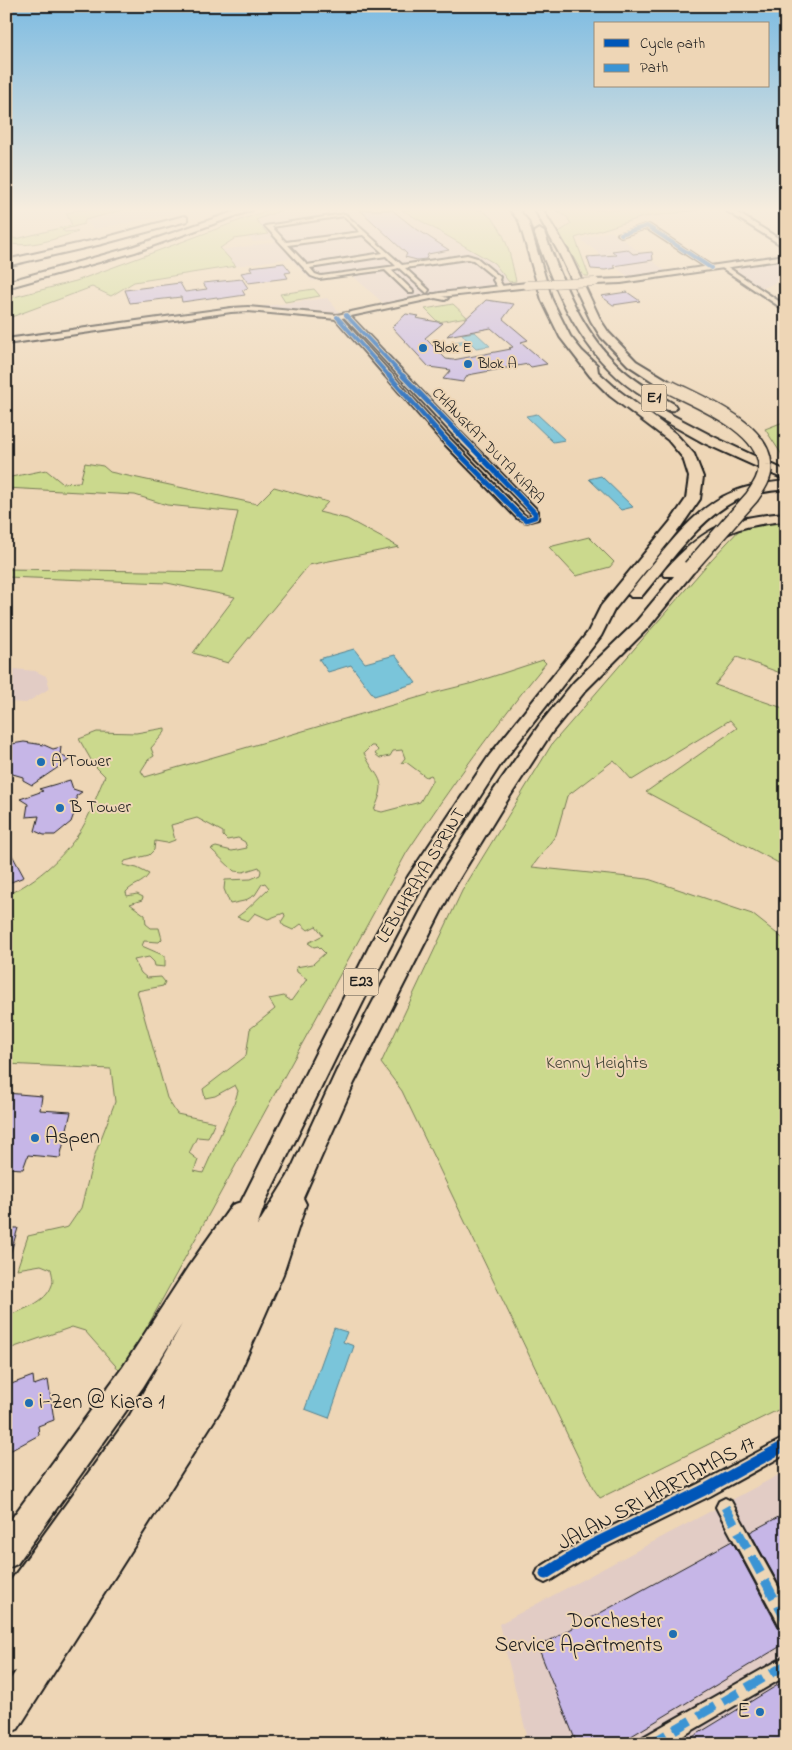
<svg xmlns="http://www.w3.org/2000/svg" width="792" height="1750" font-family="'Indie Flower',sans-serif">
  <rect width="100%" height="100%" fill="#eed6b6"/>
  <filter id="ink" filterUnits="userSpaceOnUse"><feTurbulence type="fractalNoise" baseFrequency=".02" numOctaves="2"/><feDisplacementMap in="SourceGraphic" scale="10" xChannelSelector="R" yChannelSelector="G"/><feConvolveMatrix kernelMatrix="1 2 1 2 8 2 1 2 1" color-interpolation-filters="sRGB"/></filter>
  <g filter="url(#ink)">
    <path fill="#e2ccc5" d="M133,210h36l9,3 -84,16 -9,-8z
      M282,210h120l92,53 15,19 -126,21 -31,-28 -40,6 -22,-23 -54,8 -14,-16 53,-8 -3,-3 -18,3 -6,-5 20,-3 -12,-14z
      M611,231l55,40 -39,5 -47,-37z
      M774,262h12v15l-20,10 -5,1 -23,-15v-5z
      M327,298l13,15 -82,-6z
      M14,669l21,2 11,5 4,12 -24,15 -20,-1v-32z
      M786,1471v273h-263l3,-12 -27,-108z"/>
    <path fill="#cbd98d" stroke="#747a54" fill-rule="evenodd" d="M79,210h44l-38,10 -1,4 -22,6 3,2 11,-1 2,1c-21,6 -49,17 -72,11v-8l10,4 56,-14 -6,-12z
      M268,210h14l-26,10 12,14 -34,5 -14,9 16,18 -102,16 -23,14 -19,-9 -86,32v-20l70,-18z
      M402,210h79c25,14 29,46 35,71l-7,1 -15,-19z
      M555,210h144l-56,7 -68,21 14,38h-5l-25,-44 12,-8 -4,-7z
      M314,289l6,7 -35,6 -5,-8z
      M453,304l14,13 -29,5 -13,-13z
      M786,421v40l-21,-32z
      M85,463l18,3 7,6 147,32 17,-17 54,15 -9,10 28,7 52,28 -90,18 -81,98 -35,-10 42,-56 -68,-14 -161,-6v-8l217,3 15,-60 -71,-7 -32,-10 -129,-7v-10l40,-8 16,13 18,-1z
      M776,522l10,4v149l-49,-18 -22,28 71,24v158l-140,-75 91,-64 -7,-8 -98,60 -18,-20 -47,36 -11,39 -24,32 116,12 104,35 34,27v465l-186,92 -7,-10 -191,-397 -21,-28 81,-172 90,-147 159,-184 31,-33z
      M589,537l25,25 -4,5 -34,9 -27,-29z
      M543,660l3,3c-50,61 -95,123 -139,189l-285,521 -37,-42 -13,-4 -66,23v-34c16,-6 40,-13 46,-31 2,-4 0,-11 -1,-16l-10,-4 -24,4 11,-33 40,-9 13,-19 13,-51 21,-55 -4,-33 -105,-5v-169c31,-13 63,-42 79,-72 8,-15 13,-32 20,-47l-11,-11 -15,-26 18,-7 39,1 29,-5v4l-14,16 3,8 -6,4 -7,11 4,6 292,-85 36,-9zM371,746h3l4,4 -3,4 5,4 10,-2 3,-5 9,-1 3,8 -4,5 5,-1 20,15 5,-2 1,1v5l-12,21 -38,10 -8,-2c15,-33 3,-29 -10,-57zM197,818l26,14v4l4,4 11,-2 7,4 2,6 -15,3 -16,-4 -5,2 23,22 9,1 16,-5 2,4 -1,4 -9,4 -26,1 -1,9 6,15 14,-3 11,-6 7,-11 3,-1 4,5c-11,10 -20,21 -32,29l11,4 7,-8 13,6 16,-6 1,3 -4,6 3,4 9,4 8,-6 7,6 8,-4 7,9 -15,8 6,4 4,-1 7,7 -12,11 -17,3 1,5 10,7 -16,22 -7,-5 -15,3 6,10 -25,20 -4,27 -43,33 2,9 10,-2 20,-11 3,6 -4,13 -31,69 -9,-2 4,-11 -9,-7 8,-16 11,1 7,-16 -38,-8 -10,-16 -30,-107 26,-5 2,-4 -4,-5 -14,1 -6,-5 -7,-13 15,-3 5,5 1,4 10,1v-11l-23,-10 2,-5 15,1 3,-3 -3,-11h-8l-5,-4 -1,-9 -15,-11 12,-4 1,-3 -6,-3 -10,2 -1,-4c8,-9 16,-7 23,-18l-12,-6 -14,-3 2,-4 24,-6 5,-5 1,-9 12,2 8,-3 -4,-15z"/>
    <path fill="#7ac5da" stroke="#54818e" d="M475,332l15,14 -14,2 -6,-6 -13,3 -3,-3 13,-2 -5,-6z
      M537,414l28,26 -12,2 -27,-26z
      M601,476l32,31 -12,3 -32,-31z
      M354,649l11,14 30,-8 21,28 -42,13 -23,-31 -23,7 -9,-13z
      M334,1328l13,4 -4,10 11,4 -25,72 -24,-9z"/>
    <path fill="#c6b6e7" stroke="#1c1c1c" d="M360,210h32l20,16 37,24 -21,4 -2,5 -9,1 -12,-3 2,-3z
      M627,249l6,5 19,-2 1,8 -40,6 3,2 -11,2 -14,-1 -4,-12 30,-2 -5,-4z
      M284,263l7,9 -6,1 3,5 -40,5 -7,-10 11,-2 -2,-4z
      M242,279l6,9 -6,2 3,5 -27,4 -1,-2 -35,5 -1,-5 -51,6 -5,-13 55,-7 5,9 22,-3 -4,-6z
      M627,292l13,9 -27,4 -12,-9z
      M486,300l28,4 -11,15 25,21 -7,2 26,22 -16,3 -3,-3 -60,11 -5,7 -20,-3 8,-9 -22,-3 -37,-40 14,-13 13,2 -3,2 27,5 -18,15 21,21 7,1 58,-11 -2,-1 4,-1 -22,-19 -44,8z
      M24,742l20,3 9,4 8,-2 -1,7 9,6 -37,25 -9,-5v-3l-17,-5v-27z
      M70,780l3,9 9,3 -6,4 1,9 -6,17 -16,13h-11l-9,-4 4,-15 -13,1 2,-13 -8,-5 23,-8 -4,-2z
      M6,844l18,33 -18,7z
      M6,1093l36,3 -2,14 31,2 -11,46 -32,-3 -5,14 -17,-1z
      M6,1228h12l-9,30h-3z
      M33,1376l1,9 14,-5 6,40 -16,6 1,9 -33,18v-67z
      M786,1513v84l-36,-65z
      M732,1541l46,86 8,4v12l-168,101h-41l-39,-97z
      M786,1680v64h-105z"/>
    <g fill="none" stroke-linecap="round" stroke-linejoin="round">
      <defs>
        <path id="street" d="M6,210h11l-11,3z
          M345,214l57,51 65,-10 10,3 23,19 -1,3 4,7 -5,1 -5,-8 2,-2 -22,-18 -6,-1 -62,9 24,22 -2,3 -28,-25 -8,2 22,21v2h-4l-24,-23 -66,9 -8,-3 -46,-50zM344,216l16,16 -74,10 -14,-15zM363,235l20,18 -76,12 -19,-20zM386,256l10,10 -75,10 -6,-2 -5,-6z
          M645,225h4l65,43 -5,1 -63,-41 -25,8 -3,-2z
          M722,266h4l60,40v5l-64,-43z
          M432,294l16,4 -3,2 -15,-3z
          M344,314h4l114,120 76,77v8l-12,3 -9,-4 -77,-79 -105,-121v-2h4l107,119 77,79 4,3 4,-1v-3l-75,-75 -112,-122z
          M786,1437v17l-76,42 -116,57 -43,27 -6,3 -6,-3 -3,-6 3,-6 43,-27 116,-57z
          M725,1498l6,3 55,100v28l-6,-3 -61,-113 -3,-6 3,-6z
          M786,1656v20l-117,68h-29l3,-7z"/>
        <path id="secondary" d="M725,210h8l53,33v5z
          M786,255v4l-165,24 -26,1 -4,-2 4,-2 26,-1z
          M527,283l4,2 -1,2 -90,10 -103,22 -89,-8 -17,1 -225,32v-5l225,-31 17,-1 89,8 103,-22z"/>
        <path id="highway" d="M239,210h13l-117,42 -129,36v-6l123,-34z
          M510,210h9l9,11 24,79 18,36 12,15 15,14 1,7 20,18 58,44 18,20 9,23 -3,22 -20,29 -66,82 -13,26 -100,128 -78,121 -34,64 -122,249 -10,28 31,-50 48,-104 100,-190 51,-82 53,-76 34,-42 62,-60 38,-46h-9l-2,-3 2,-3c40,-44 62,-52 121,-57v8c-43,4 -65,10 -97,40l-2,2 8,1 2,3 -2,3 -47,58 -62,62 -34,42 -51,78 -50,82 -49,96 -48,95 -51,115 3,6 -23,70 -54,123 -211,332 -12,5v-48l10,-15 -10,4v-42l3,-3 -3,1v-44l124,-172 52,-91 -39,63 -126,177 -11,5v-43l117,-159 65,-100 44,-62 9,-3 132,-263 36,-64 80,-119 99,-124 13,-26 69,-84 16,-23 3,-22 -6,-19 -15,-18 -58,-44 -20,-20 -30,-39 -18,-37 -23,-79z
          M535,210h8l26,43 32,68 8,12 27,28 38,23 2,3 -2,3h-8l-38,-25 -27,-28 -10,-16 -32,-68z
          M184,216l3,1v4l-85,23 -96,22v-6l94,-21z
          M539,229l5,3c19,51 38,102 79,138 16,14 34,24 51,34l2,3 -2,3c-9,2 -19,-7 -27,-11 -63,-38 -89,-101 -113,-167z
          M649,403l65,34 72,34v9l-82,-37 -59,-33 -2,-3 2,-3z
          M786,481v8c-15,2 -31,3 -45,9 -40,17 -72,66 -100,99h-10l-3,-3 3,-3c28,-33 61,-83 102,-99 16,-7 35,-9 53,-11z"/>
      </defs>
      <use href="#street" stroke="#1c1c1c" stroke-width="4"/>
      <use href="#secondary" stroke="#1c1c1c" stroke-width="4"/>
      <use href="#highway" stroke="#1c1c1c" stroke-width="4"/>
      <use href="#street" fill="#eed6b6" fill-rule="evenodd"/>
      <use href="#secondary" fill="#eed6b6" fill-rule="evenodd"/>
      <use href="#highway" fill="#eed6b6" fill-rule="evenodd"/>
      <defs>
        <path id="secondary-bridge" d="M527,285l68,-3"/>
        <path id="highway-bridge" d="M670,387c29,15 94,40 95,79 1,11 -7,22 -13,31l-62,70"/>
      </defs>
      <use href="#secondary-bridge" stroke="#1c1c1c" stroke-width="9" stroke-linecap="butt"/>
      <use href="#highway-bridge" stroke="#1c1c1c" stroke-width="16" stroke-linecap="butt"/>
      <use href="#secondary-bridge" stroke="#eed6b6" stroke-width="8"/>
      <use href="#highway-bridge" stroke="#eed6b6" stroke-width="13"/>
      <path stroke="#3a94d4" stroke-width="9" stroke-dasharray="19 9" stroke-linecap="butt" d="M725,1507l61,113
        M650,1744l136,-79"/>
      <defs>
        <path id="cycleway-far2" d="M621,234l26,-8 64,42
          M346,315l58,62
          M337,317l53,60"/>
        <path id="cycleway-far1" d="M389,376l54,61 77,79 6,4 9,-3v-4l-132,-137"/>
        <path id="cycleway" d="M545,1574l43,-27 116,-57 82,-45"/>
      </defs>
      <use href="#cycleway-far2" stroke="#eed6b6" stroke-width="5.5"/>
      <use href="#cycleway-far1" stroke="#eed6b6" stroke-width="7"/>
      <use href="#cycleway" stroke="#eed6b6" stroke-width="14"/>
      <use href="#cycleway-far2" stroke="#0057b8" stroke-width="4"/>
      <use href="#cycleway-far1" stroke="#0057b8" stroke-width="5"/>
      <use href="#cycleway" stroke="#0057b8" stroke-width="11"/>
    </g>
  </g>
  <linearGradient id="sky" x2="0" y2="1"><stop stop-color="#7cbbe2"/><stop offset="0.46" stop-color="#f7edde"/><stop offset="1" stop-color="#f7edde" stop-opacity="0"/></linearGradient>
  <rect width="792" height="455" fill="url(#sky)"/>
  <g fill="#1f6fb2" stroke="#eed6b6" stroke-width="2">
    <circle cx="423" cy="348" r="5"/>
    <circle cx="468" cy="364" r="5"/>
    <circle cx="41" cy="762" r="5"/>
    <circle cx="60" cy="808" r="5"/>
    <circle cx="35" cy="1138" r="5"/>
    <circle cx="29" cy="1403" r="5"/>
    <circle cx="673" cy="1634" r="5"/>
    <circle cx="760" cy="1712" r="5"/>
  </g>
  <g text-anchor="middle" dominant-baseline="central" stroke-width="4" stroke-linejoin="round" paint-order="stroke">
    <g font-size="15" fill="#1c1c1c" stroke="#eed6b6" text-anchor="start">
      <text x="433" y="348">Blok E</text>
      <text x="478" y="364">Blok A</text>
    </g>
    <g font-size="15" fill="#1c1c1c" stroke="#eed6b6">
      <text transform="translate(488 446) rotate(46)">CHANGKAT DUTA KIARA</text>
    </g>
    <g fill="#eed6b6" stroke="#5b544a" stroke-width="1">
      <rect x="641.5" y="384.5" width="25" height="27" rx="4"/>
      <rect x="343.5" y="968.5" width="35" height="27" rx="4"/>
    </g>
    <g font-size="16" font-weight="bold" fill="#1c1c1c">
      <text x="654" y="398">E1</text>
      <text x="361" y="982">E23</text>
    </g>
    <g font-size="18" fill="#1c1c1c" stroke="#eed6b6" text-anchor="start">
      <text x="51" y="762">A Tower</text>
      <text x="70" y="808">B Tower</text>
    </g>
    <g font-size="18" fill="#1c1c1c" stroke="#eed6b6">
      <text transform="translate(422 876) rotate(-59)">LEBUHRAYA SPRINT</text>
    </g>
    <g font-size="18" fill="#3f4233" stroke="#eed6b6">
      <text x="597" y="1064">Kenny Heights</text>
    </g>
    <g font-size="21" fill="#1c1c1c" stroke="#eed6b6" text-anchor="start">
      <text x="45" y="1138">Aspen</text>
      <text x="39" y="1403">i-Zen @ Kiara 1</text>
      <text x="663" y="1622" text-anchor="end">Dorchester<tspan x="663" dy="24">Service Apartments</tspan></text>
      <text x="750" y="1712" text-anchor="end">E</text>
    </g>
    <g font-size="21" fill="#1c1c1c" stroke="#eed6b6">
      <text transform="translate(657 1494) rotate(-28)">JALAN SRI HARTAMAS 17</text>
    </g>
  </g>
  <rect width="792" height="1750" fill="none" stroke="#eed6b6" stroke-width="25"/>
  <rect x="12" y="12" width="767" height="1725" fill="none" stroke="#1c1c1c" stroke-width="2" filter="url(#ink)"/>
  <rect x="594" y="22" width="175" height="65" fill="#eed6b6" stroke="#9a8c78"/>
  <rect x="604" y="39" width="25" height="8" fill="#0057b8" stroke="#9a8c78"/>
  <text x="640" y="48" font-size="15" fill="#1c1c1c">Cycle path</text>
  <rect x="604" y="64" width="25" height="8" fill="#3a94d4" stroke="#9a8c78"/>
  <text x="640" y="72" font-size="15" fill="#1c1c1c">Path</text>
</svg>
